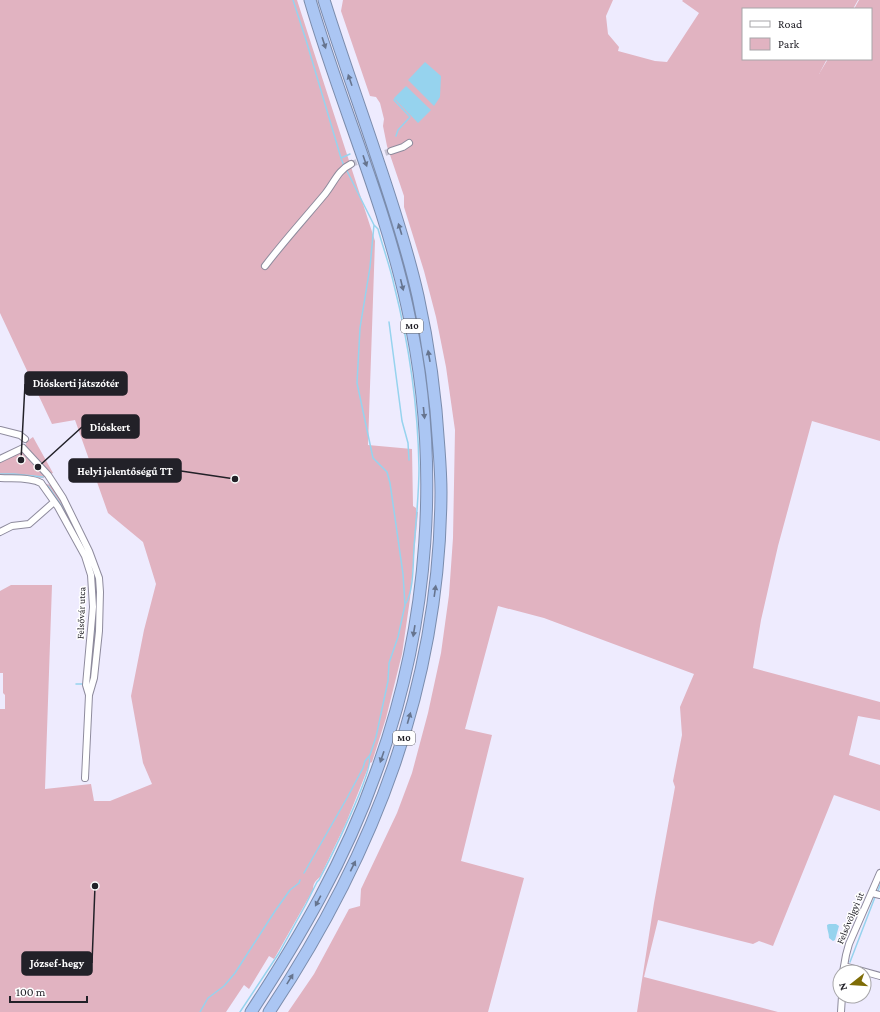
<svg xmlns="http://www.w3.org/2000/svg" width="880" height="1012" font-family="'Crimson Pro',serif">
  <rect width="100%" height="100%" fill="#eeebfe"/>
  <path fill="#e1b3c1" d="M0,0h297l78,241 -7,204 44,4 1,57 3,2v4h2l-8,87 -8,55 -16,64 -14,44 -2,1 -24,60 -26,54c-5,4 -7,7 -7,13l-39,69 -5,-3 -20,33 -5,-4 -18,27h-226v-303h5v-14l-2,-2v-20h-3v-82l11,-6h41l-7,204 46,-5 3,17h16l42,-17 -9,-21 -12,-67 13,-66 12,-46 -13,-42 -35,-29 -33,-93 -23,4 -52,-111z
    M343,0h270l-7,16 2,18 11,13 -1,4 37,10 12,1 32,-49 -17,-12 1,-1h175l-5,9h-110v50h84l-8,15 9,-15h43v-50h-17l5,-9h21v441l-68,-20 -34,125 -17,74 -8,48 127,34v18l-22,-4 -9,39 31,10v46l-46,-16 -61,151 -14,-5 -6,3 -95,-24 -14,57 134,35h-141l17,-109 21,-116 -2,-6 9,-46 -2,-28 14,-33 -150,-56 -46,-12 -33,123 27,6 -31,126 63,17 -36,134h-200l26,-38 35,-65 11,-3 1,-17 36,-76 15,-40 16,-60 13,-60 8,-58 4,-57 2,-108 -9,-63 -10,-50 -12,-46 -20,-64v-11l-17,-50 -4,-20 1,-7 -4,-16 -4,-6 -6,-1 -29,-85z
    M33,437l20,36 -3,1 -24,-26v-6z
    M20,452h4l9,12 12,10 -1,4 -44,-2v-15z
    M46,484l5,1 10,14 25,49 12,37 -2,45h-2l-1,-54 -48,-90z
    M94,634l2,1 -5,48 -3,3z"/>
  <path fill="#96d3ee" d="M425,62l16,14 -1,21 -6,9 -26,-26z
    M406,86l25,24 -13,13 -24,-25z
    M829,924h7l3,2 -4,14 -2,1 -4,-3c0,-5 -2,-8 -2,-13z"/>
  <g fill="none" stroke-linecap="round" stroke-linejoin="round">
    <path stroke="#96d3ee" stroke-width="1.5" d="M293,0l13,40 35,118
      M395,99l-1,1 16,17 -12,13 -2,6
      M344,166l-3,-8 9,-4
      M346,169l28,56 4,4c5,19 12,37 16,56 15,59 24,122 25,183 0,26 -3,52 -5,79 -1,16 0,42 -8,56
      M389,322l13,99 6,22 1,17
      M0,474h14l29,3
      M48,486l13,19 11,21
      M90,683l7,-87 -3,-23
      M76,684h8
      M304,873l43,-75 16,-30 2,-7 5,-6 6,-18 12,-56 1,-18 9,-26 7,-32 -2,-31 -13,-91 -3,-11 -14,-14 -16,-75 3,-55 10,-61 4,-42
      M878,891l2,-6
      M850,962l25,-65
      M849,972v-1
      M200,1012l8,-14 16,-12 11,-13 40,-62 15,-21 9,-7 1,-3
      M240,1012l39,-59 27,-49 11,-22 2,-2c9,-17 56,-111 50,-123"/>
    <path stroke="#c5c3d3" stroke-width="6" stroke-dasharray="6 3" stroke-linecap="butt" d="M351,164l40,-13"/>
    <defs>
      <path id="street" d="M391,151l12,-4 6,-4
        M265,266c19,-25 40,-48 60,-72 9,-11 13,-24 26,-30
        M0,430l20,5 5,4
        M23,448l25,27 15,23 26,53 10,27 1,14 -1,39 -5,47 -5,17 -4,83
        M0,459l23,-11
        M0,478c13,1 30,-1 41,5
        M41,483l17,24 27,49 6,19 2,32 -7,78 3,10
        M0,532l12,-6 17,-2 25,-22
        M872,893l8,2
        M844,966l36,10
        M843,972l3,-17 3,-11 31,-71
        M841,1012l1,-16"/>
      <path id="highway" d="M251,1012c49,-75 94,-152 124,-237 55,-148 67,-314 32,-469 -23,-105 -67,-203 -97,-306
        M269,1012c106,-159 171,-328 172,-520 0,-14 -1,-29 -2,-43 -3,-52 -10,-103 -21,-153 -11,-49 -27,-97 -43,-144 -17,-51 -35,-101 -51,-152"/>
    </defs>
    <use href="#street" stroke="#8e8b9d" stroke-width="8"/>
    <use href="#highway" stroke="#7b8cac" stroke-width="13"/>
    <use href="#street" stroke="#fff" stroke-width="6"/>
    <use href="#highway" stroke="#abc6f3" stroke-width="11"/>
  </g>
  <defs><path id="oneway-solid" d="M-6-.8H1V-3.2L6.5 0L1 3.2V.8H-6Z"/></defs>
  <g fill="#66748e">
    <use href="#oneway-solid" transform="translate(324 43) rotate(72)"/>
    <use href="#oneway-solid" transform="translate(350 80) rotate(-109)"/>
    <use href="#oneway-solid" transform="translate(365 161) rotate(71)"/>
    <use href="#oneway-solid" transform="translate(400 229) rotate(-107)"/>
    <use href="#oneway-solid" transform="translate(402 285) rotate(76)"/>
    <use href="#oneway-solid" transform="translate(429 356) rotate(-100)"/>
    <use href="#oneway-solid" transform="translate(424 413) rotate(84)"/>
    <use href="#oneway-solid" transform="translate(435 591) rotate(-82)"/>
    <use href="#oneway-solid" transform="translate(414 631) rotate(99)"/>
    <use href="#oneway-solid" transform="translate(409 718) rotate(-74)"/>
    <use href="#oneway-solid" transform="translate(382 757) rotate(109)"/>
    <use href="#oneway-solid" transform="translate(353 866) rotate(-64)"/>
    <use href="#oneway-solid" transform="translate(318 901) rotate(118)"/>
    <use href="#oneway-solid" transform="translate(290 979) rotate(-58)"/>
  </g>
  <g text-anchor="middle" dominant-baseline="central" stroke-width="3" stroke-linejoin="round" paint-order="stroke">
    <g fill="#fff" stroke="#646468" stroke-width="1">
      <rect x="401" y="319" width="22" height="14" rx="3"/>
      <rect x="393" y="731" width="22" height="14" rx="3"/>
    </g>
    <g font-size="9" font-weight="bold" fill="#222128">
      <text x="412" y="326">M0</text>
      <text x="404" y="738">M0</text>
    </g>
    <g font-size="10" fill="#222128" stroke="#fff">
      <text transform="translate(81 613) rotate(-88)">Felsővár utca</text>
      <text transform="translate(850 918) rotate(-67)">Felsővölgyi út</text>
    </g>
  </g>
  <path fill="none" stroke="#222128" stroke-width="1.5" d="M21 460L25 384M38 467L82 427M235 479L181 471M95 886L92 963"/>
  <g fill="#222128" stroke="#fff" stroke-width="1.5">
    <circle cx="21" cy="460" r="4"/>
    <circle cx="38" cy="467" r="4"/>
    <circle cx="235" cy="479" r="4"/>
    <circle cx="95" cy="886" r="4"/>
  </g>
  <g fill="#222128" stroke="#222128" stroke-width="1.5">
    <rect x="25" y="372" width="102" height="23" rx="4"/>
    <rect x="82" y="415" width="57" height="23" rx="4"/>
    <rect x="69" y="459" width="112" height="23" rx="4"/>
    <rect x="22" y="952" width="70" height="23" rx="4"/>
  </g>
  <g font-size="11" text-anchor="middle" font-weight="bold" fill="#fff">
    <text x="76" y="387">Dióskerti játszótér</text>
    <text x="110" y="431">Dióskert</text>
    <text x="125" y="475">Helyi jelentőségű TT</text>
    <text x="57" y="967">József-hegy</text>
  </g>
  <rect x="742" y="8" width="130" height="52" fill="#ffffff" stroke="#a7a6a9"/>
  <rect x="750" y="21" width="20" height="6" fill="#ffffff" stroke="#a7a6a9"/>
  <text x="778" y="28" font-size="12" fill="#222128">Road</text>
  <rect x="750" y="38" width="20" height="12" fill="#e1b3c1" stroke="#a7a6a9"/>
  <text x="778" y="48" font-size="12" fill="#222128">Park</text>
  <g transform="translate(852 984) rotate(253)"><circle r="19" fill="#ffffff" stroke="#a7a6a9"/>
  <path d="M0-3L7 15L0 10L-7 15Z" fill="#7e6c06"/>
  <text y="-6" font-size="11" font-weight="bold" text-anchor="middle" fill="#222128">N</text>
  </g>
  <path d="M10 996v6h77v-6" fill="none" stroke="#222128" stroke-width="2"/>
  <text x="16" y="996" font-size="12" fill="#222128" stroke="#ffffff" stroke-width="3" paint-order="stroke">100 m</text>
</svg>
